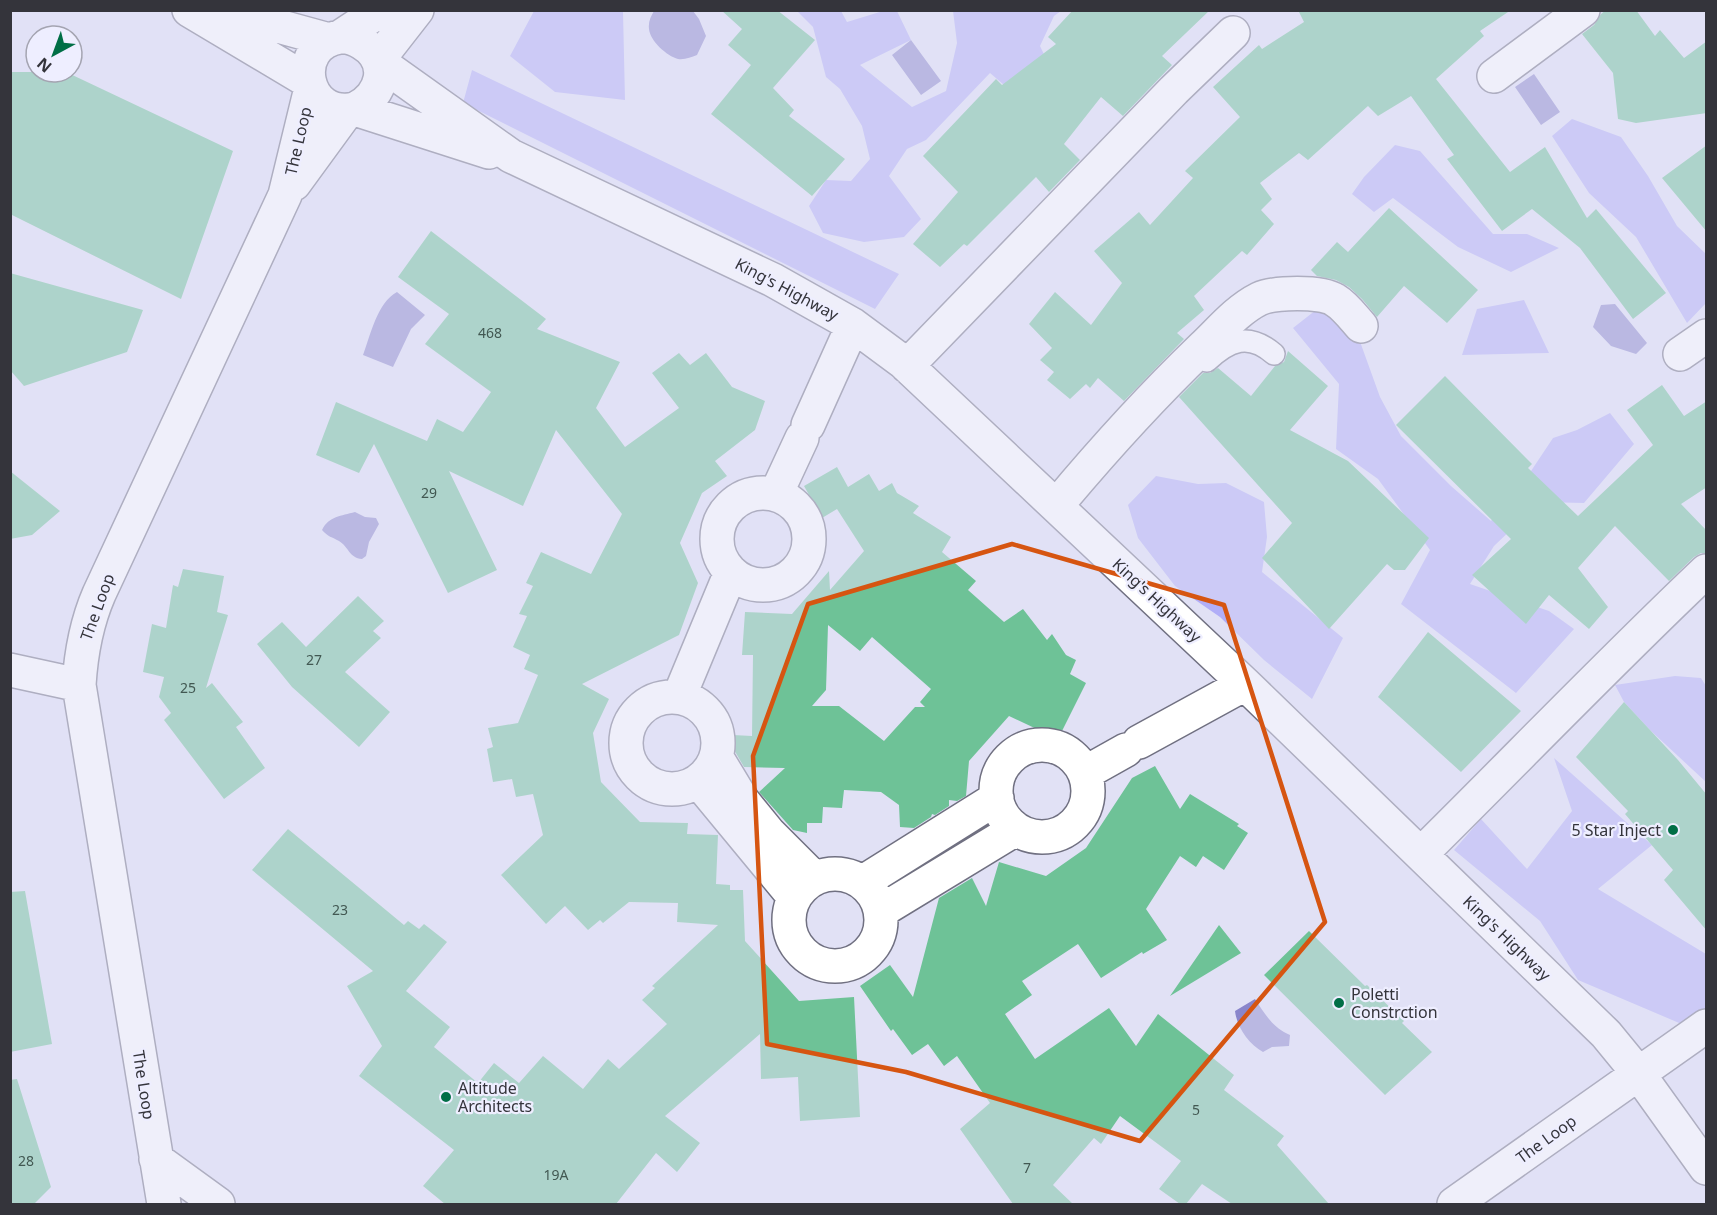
<svg xmlns="http://www.w3.org/2000/svg" width="1717" height="1215" font-family="'Noto Sans',sans-serif">
  <rect width="100%" height="100%" fill="#e1e1f5"/>
  <path fill="#b1aef7" d="M534,11h89l2,89 -70,-8 -45,-36z
    M797,11h44l6,11 36,-11h14l14,29 -51,25 52,42 34,-16 11,-48 -4,-32h108l-7,5 -14,30 14,29 -16,39 -48,-41 -64,67 -19,9 -18,27 32,43 -17,18 -40,5 -41,-9 -14,-27 17,-26 25,1 19,-22 -8,-33 -22,-37 -14,-12 -13,-50z
    M472,70l427,204 -24,35 -412,-206z
    M1572,119l49,18 27,39 29,50 29,28v49l-19,20 -51,-86 -47,-44 -37,-57z
    M1395,145l25,6 73,83h34l32,14 -48,24 -53,-25 -65,-49 -19,14 -22,-18 12,-17z
    M1524,300l25,53 -87,2 15,-46z
    M1321,306l37,30 22,61 21,39 50,50 40,35 38,-47 24,-36 24,-8 33,-17 24,31 -50,59 -44,-1 -46,44 -24,38 79,27 25,18 -58,64 -115,-89 29,-54 -52,-71 -42,-30 3,-65 -46,-56z
    M1156,476l42,8 28,-1 38,19 3,35 -5,35 81,66 -31,61 -48,-39 -44,-43 -45,-31 -37,-48 -10,-33z
    M1675,676l26,2 5,8v96l-55,-51 -27,-29 -9,-17z
    M1554,758l98,87 -54,44 108,65v69l-8,8 -120,-51 -38,-59 -86,-71 27,-31 46,50 45,-58z"/>
  <path fill="#8985cb" d="M654,11h39l6,8 7,17 -9,19c-6,2 -12,5 -19,4 -11,-3 -28,-18 -29,-30 -1,-7 2,-13 5,-18z
    M911,40l30,41 -20,14 -29,-40z
    M1534,74l26,38 -19,13 -26,-38z
    M397,292l28,23 -14,14 -18,38 -30,-12c8,-21 14,-52 34,-63z
    M1615,304l32,39 -11,11 -25,-8 -18,-19 8,-22z
    M355,512l10,5 11,1 3,6 -10,18 -3,14 -4,3c-13,-1 -13,-12 -23,-18 -7,-4 -11,-4 -17,-11 7,-14 19,-14 33,-18z
    M1255,999c10,15 17,28 35,36l-1,11 -17,1 -9,5c-14,-8 -26,-24 -28,-41z"/>
  <path fill="#6ec297" fill-rule="evenodd" d="M721,10h56l38,30 -42,48 21,22 -5,6 56,43 -33,37 -101,-82 40,-49 -23,-20 14,-16z
    M1073,10h137l-48,46 10,9 -49,51 -22,-19 -37,47 16,16 -31,32 -13,-15 -69,69 -3,-2 -24,23 -27,-23 45,-52 -35,-36 73,-77 6,6 54,-41 -8,-7z
    M1298,10h213l-31,21 4,5 -48,43 74,93 35,-25 42,71 9,-9 70,84 -33,26 -53,-71 -48,-39 -30,22 -55,-72 7,-4 -43,-59 -33,20 -10,-10 -60,54 -9,-7 -39,30 12,16 -11,11 13,14 -27,31 -5,-4 -48,45 10,14 -27,23 7,6 -60,62 -26,-23 -8,10 -4,-4 -16,15 -23,-19 7,-8 -14,-12 12,-12 -23,-24 26,-32 36,33 31,-42 -28,-32 45,-39 11,13 43,-47 -8,-7 55,-54 -27,-30 46,-42 3,4 42,-27z
    M1606,10h30l19,26 5,-6 24,28 23,-17v72l-71,10 -18,-4 -5,-46 -31,-39 12,-9 7,-11z
    M10,72h56l167,79 -52,148 -171,-85z
    M1707,145v87l-45,-54z
    M1389,208l89,82 -31,33 -43,-37 -27,31 -15,-18 -13,-12 -13,-7 -19,-4 -6,-6 26,-28 11,10z
    M431,231l115,88 -9,10 83,33 -24,46 29,39 54,-39 -27,-35 27,-20 11,12 16,-12 26,34 33,14 -10,29 -40,31 12,15 -25,17 -22,50 18,40 -19,52 -97,49 27,15 -16,34 8,49 39,40 48,1 -1,11 31,1 -2,49 14,1v5h13l2,51 54,60 55,-4 6,120 -60,4 -2,-44 -37,2 -1,-45 -95,82 35,27 -23,29 -21,-19 -40,51h-171l-22,-18 31,-36 -95,-74 23,-30 -35,-60 26,-15 -121,-101 36,-41 116,96 4,-4 11,8 5,-5 23,18 -41,49 44,36 -16,20 44,36 16,-20 25,20 24,-27 40,33 25,-30 11,10 48,-45 -25,-24 13,-12 -3,-2 66,-61 -41,-3 1,-19 -49,-1 -26,21 -3,-3 -12,10 -23,-24 -19,18 -45,-49 42,-40 -10,-41 -17,3 -4,-18 -19,3 -6,-33 6,-2 -5,-19 30,-5 20,-48 -14,-6 6,-14 -17,-8 14,-31 -8,-2 14,-28 -7,-3 15,-31 50,22 31,-60 -66,-84 -33,76 -74,-35 48,99 -49,23 -74,-149 -15,29 -43,-18 20,-53 91,39 10,-22 26,13 28,-40 -66,-48 24,-30 -51,-37z
    M10,273l133,37 -16,42 -103,34 -14,-16z
    M1288,351l40,35 -38,44 58,31 81,77 -24,32h-11l-7,-6 -58,65 -67,-71 30,-35 -113,-126 24,-24h7l8,-5 33,28 24,-30 9,-4z
    M1445,376l87,88 -4,4 50,48 75,-71 -26,-35 35,-25 22,31 23,-15v86l-26,17 26,27v22h-6l-7,4 -25,24 -54,-55 -37,42 30,39 -19,22 -40,-34 -23,29 -54,-49 39,-36 -115,-114z
    M837,467l11,20 21,-13 10,17 13,-8 5,10 22,13 -6,7 38,24 -9,15 34,29 -8,9 36,32 19,-13 24,31 5,-6 14,21 10,5 -6,14 16,9 -28,56 -49,-23 -40,45 -3,35 -9,5 -8,-1v6l-14,9 -3,-1 -1,3 -17,11 -14,-1 -1,-22 -18,-13 -37,-2 -2,18 -19,-1 -1,16h-15v10l-14,-3 -34,-38 26,-24 -41,-1 -11,-19v-13l19,1 1,-81h-11l3,-43 47,2 37,-43 1,19 34,-39 -27,-42 -15,9 -18,-32zM828,625l32,26 12,-14 59,52 -11,13 5,5h-10l-31,34 -45,-35h-27l14,-16z
    M10,471l50,40 -28,24 -22,4z
    M183,569l41,7 -7,36 11,3 -22,73 6,-5 31,39 -7,5 29,41 -41,31 -60,-79 7,-7 -12,-16 5,-20 -21,-5 9,-48 14,4 7,-43 5,2z
    M358,596l26,25 -11,10 8,7 -36,34 45,40 -31,35 -67,-60 -35,-43 25,-22 24,25z
    M1428,632l93,79 -60,61 -83,-75z
    M1624,702l54,58 29,35v136l-43,-51 9,-10 -48,-56 3,-3 -52,-54z
    M1155,766l25,43 10,-15 49,30 -2,2 11,7 -24,37 -21,-14 -7,11 -16,-11 -34,53 21,31 -24,14 -1,-2 -41,26 -23,-34 -56,37 10,14 -27,19 30,45 74,-51 27,38 22,-32 76,61 -10,15 60,46 -7,9 52,59h-97l-30,-20 -16,20h-6l-21,-15 22,-28 -61,-45 -19,28 -7,-6 -41,47 20,19h-60l-53,-75 30,-26 -33,-47 -13,10 -16,-22 -16,11 -19,-26 -2,2 -31,-45 30,-21 23,32 26,-99 33,-20 14,28 13,-44 47,14 40,-28 46,-70z
    M25,891l27,153 -42,8v-160z
    M1219,925l22,28 -71,43z
    M1309,931l56,55 2,-1 37,36 -2,2 30,29 -47,43 -121,-120z
    M17,1079l34,108 -17,17h-24v-124z"/>
  <g fill="none" stroke-linecap="round" stroke-linejoin="round">
    <defs>
      <path id="service" d="M1207,361c22,-21 42,-29 67,-7"/>
      <path id="minor" d="M189,10l119,71
        M220,10l109,30
        M340,37l41,-27
        M378,60l39,-50
        M379,62l132,94 262,124 80,45 50,37 342,322 361,350 32,39 68,95
        M1494,76l89,-66
        M355,109c28,-13 37,-48 7,-66 -7,-4 -13,-7 -22,-6 -51,8 -36,84 15,72l134,43
        M294,184l54,-74
        M1680,354l26,-18
        M907,366l267,-276 59,-57
        M808,425l45,-100
        M717 539a46 46 0 1 1 92 0a46 46 0 1 1-92 0Z
        M776,494l26,-56
        M1057,505c46,-55 94,-108 146,-158 17,-16 34,-37 56,-48 15,-7 62,-8 76,1 10,6 18,17 26,26
        M10,670l69,15
        M626 743a46 46 0 1 1 92 0a46 46 0 1 1-92 0Z
        M679,697l52,-125
        M1139,742l106,-58
        M996 791a46 46 0 1 1 92 0a46 46 0 1 1-92 0Z
        M717,758l26,43 26,32 45,45
        M1085,773l41,-23
        M699,782l95,115
        M1421,854c95,-94 188,-191 285,-283
        M789 920a46 46 0 1 1 92 0a46 46 0 1 1-92 0Z
        M863,882l134,-84
        M881,911l135,-82
        M156,1159l62,45
        M164,1204l-85,-519c2,-33 7,-61 20,-91l186,-399 26,-107
        M1454,1204l252,-178"/>
    </defs>
    <use href="#service" stroke="#707081" stroke-width="24"/>
    <use href="#minor" stroke="#707081" stroke-width="36"/>
    <use href="#service" stroke="#fff" stroke-width="21"/>
    <use href="#minor" stroke="#fff" stroke-width="33"/>
  </g>
  <path d="M0 0H1717V1215H0ZM1012,544l212,61 101,317 -185,219 -234,-69 -139,-28 -14,-288 55,-152z" fill="#e1e1f5" fill-opacity=".55" fill-rule="evenodd"/>
  <path fill="none" stroke="#d65511" stroke-width="4.5" stroke-linejoin="round" d="M1012,544l212,61 101,317 -185,219 -234,-69 -139,-28 -14,-288 55,-152z"/>
  <g fill="#006e46" stroke="#eef" stroke-width="2">
    <circle cx="1673" cy="830" r="6"/>
    <circle cx="1339" cy="1003" r="6"/>
    <circle cx="446" cy="1097" r="6"/>
  </g>
  <g text-anchor="middle" dominant-baseline="central" stroke-width="4.5" stroke-linejoin="round" paint-order="stroke">
    <g font-size="14" fill="#425852">
      <text x="490" y="332">468</text>
      <text x="429" y="492">29</text>
      <text x="314" y="659">27</text>
      <text x="188" y="687">25</text>
      <text x="340" y="909">23</text>
      <text x="1196" y="1109">5</text>
      <text x="26" y="1160">28</text>
      <text x="1027" y="1167">7</text>
      <text x="556" y="1174">19A</text>
    </g>
    <g font-size="16" fill="#34343b" stroke="#eef">
      <text transform="translate(298 141) rotate(-77)">The Loop</text>
      <text transform="translate(787 289) rotate(28)">King's Highway</text>
      <text transform="translate(1157 600) rotate(43)">King's Highway</text>
      <text transform="translate(97 607) rotate(-70)">The Loop</text>
      <text transform="translate(1507 938) rotate(44)">King's Highway</text>
      <text transform="translate(144 1085) rotate(81)">The Loop</text>
      <text transform="translate(1546 1139) rotate(-36)">The Loop</text>
    </g>
    <g font-size="16" fill="#34343b" stroke="#eef" text-anchor="start">
      <text x="1661" y="830" text-anchor="end">5 Star Inject</text>
      <text x="1351" y="994">Poletti<tspan x="1351" dy="18">Constrction</tspan></text>
      <text x="458" y="1088">Altitude<tspan x="458" dy="18">Architects</tspan></text>
    </g>
  </g>
  <rect width="1717" height="1215" fill="none" stroke="#34343b" stroke-width="24"/>
  <g transform="translate(54 54) rotate(221)"><circle r="28" fill="#eeeeff" stroke="#a4a4b1" stroke-width="1.5"/>
  <path d="M0-4.5L10 22L0 15L-10 22Z" fill="#006e46"/>
  <text y="-9" font-size="16" font-weight="bold" text-anchor="middle" fill="#34343b">N</text>
  </g>
</svg>
